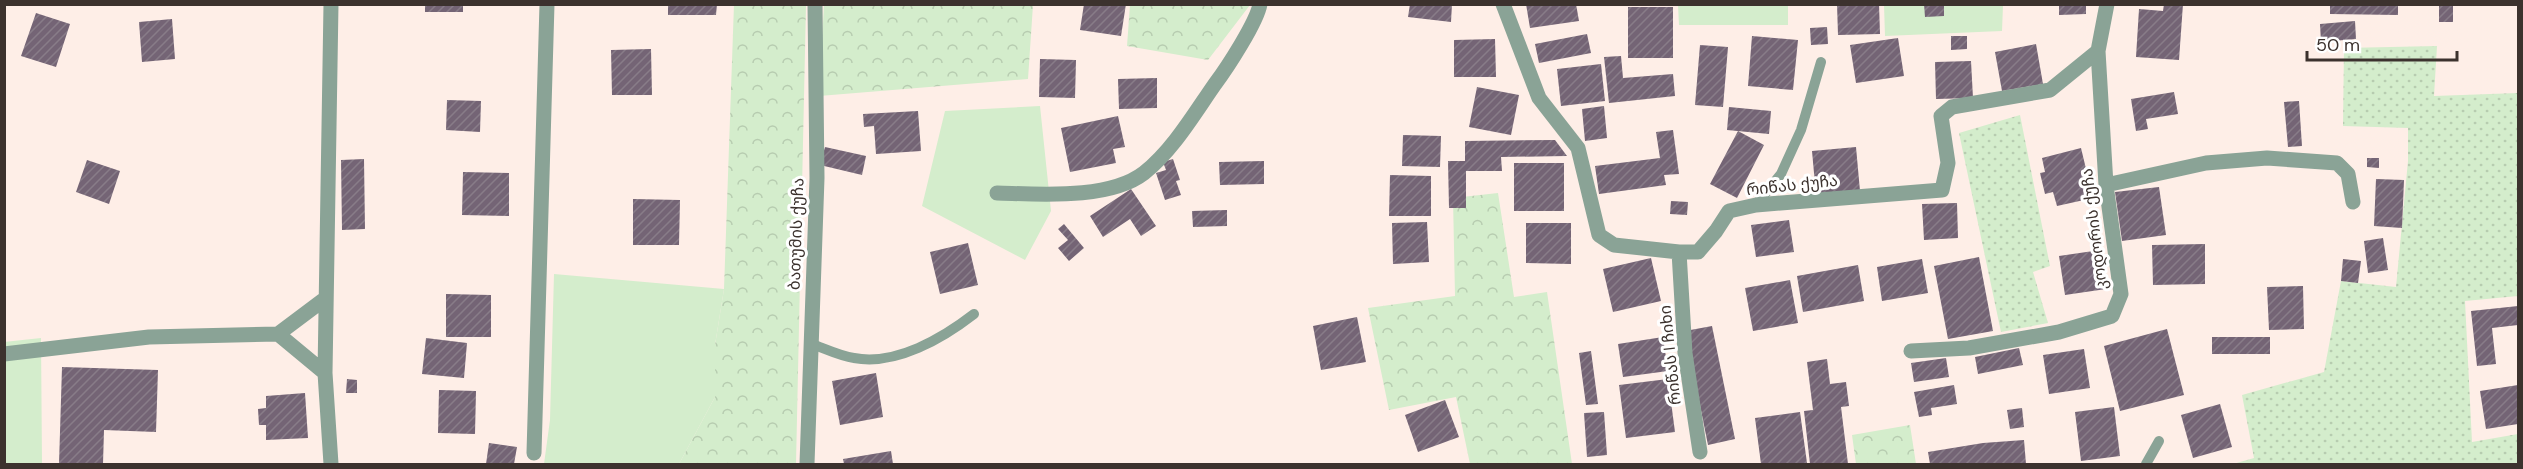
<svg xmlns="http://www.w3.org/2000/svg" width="2523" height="469" font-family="'DM Sans','Noto Sans Georgian',sans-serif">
  <defs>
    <pattern id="forest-crowns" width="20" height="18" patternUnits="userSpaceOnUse" patternTransform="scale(1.5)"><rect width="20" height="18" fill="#d4edcc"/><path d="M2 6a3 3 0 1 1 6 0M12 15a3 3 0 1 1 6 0" fill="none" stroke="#b7ccb0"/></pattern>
    <pattern id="park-dots" width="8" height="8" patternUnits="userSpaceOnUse" patternTransform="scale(1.5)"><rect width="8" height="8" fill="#d4edcc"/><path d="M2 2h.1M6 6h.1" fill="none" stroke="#b7ccb0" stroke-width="1.8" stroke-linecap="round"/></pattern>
    <pattern id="building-hatch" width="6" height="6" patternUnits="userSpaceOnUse" patternTransform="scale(1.5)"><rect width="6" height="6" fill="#746475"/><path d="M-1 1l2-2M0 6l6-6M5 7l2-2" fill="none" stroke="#887c88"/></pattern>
  </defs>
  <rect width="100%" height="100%" fill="#feeee7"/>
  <path fill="#d4edcc" d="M1678,5h110v20h-109z
    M1884,5h119l-1,26 -117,5z
    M1040,106l11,105 -26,49 -103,-54 23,-95z
    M554,274l170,15 -9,56v52l-36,67h-135l6,-44z
    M41,338l1,126h-37l-1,-122z"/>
  <path fill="url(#forest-crowns)" d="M734,4l72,1 -10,459h-117l36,-67v-52l9,-56z
    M824,5h209l-5,74 -209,17z
    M1130,5v-1l120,1 -42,55 -81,-14z
    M1498,193l16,104 33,-5 25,172h-102l-14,-67 -67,13 -21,-102 87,-12 -2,-98z
    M1910,425l6,39h-60l-4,-29z"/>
  <path fill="url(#park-dots)" d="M2437,46l-3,50 84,-3v203l-53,5 7,141 46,-8v30h-285l21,-6 -12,-63 82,-23 17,-91 55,6 12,-126v-33l-65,-2 1,-78z
    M2020,115l30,151 -17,6 15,51 -47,9 -42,-199z"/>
  <path fill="url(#building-hatch)" d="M425,4h38v8h-38z
    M668,4h49l-1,11h-48z
    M1084,4h42l-5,32 -41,-6z
    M1410,4h42l-1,18 -43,-5z
    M1526,4h50l3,17 -49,7z
    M1837,4h42l1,30 -42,1z
    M1924,4h20v12l-19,1z
    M2059,4h27v10l-27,1z
    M2164,4h19l-4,56 -43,-3 3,-48 24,2z
    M2330,4h68v11l-68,-1z
    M2439,4h14v18h-14z
    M1628,7h45v51h-45z
    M36,13l34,11 -14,43 -35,-11z
    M172,19l3,40 -33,3 -3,-40z
    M2355,21l1,18 -35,3 -1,-18z
    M1827,27l1,17 -17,1 -1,-17z
    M1587,34l4,19 -52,10 -4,-19z
    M1752,36l46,4 -5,50 -45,-4z
    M1951,36h16v13l-16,1z
    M1898,38l6,38 -48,7 -6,-38z
    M1495,39l1,38h-42v-37z
    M2036,44l7,40 -41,7 -7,-39z
    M1700,45l28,2 -5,60 -28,-2z
    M651,49l1,46h-40l-1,-45z
    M1621,56l2,22 50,-4 2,22 -66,7 -5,-46z
    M1040,59l36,1 -1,38 -36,-1z
    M1971,61l2,37 -37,1 -1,-37z
    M1601,64l4,37 -44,5 -4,-37z
    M1157,78v30l-38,1 -1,-30z
    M1477,87l42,8 -8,40 -42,-8z
    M2174,92l4,22 -32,5 2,10 -12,2 -5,-32z
    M447,100l34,1 -1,31 -34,-2z
    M2299,101l3,45 -14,1 -4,-45z
    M1604,106l3,32 -22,3 -3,-32z
    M1729,107l42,4 -2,23 -42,-4z
    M918,111l3,40 -45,3 -2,-28 -10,1 -1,-13z
    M1118,116l7,31 -12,2 3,14 -46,9 -9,-44z
    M1673,130l6,44 -15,1 2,10 -67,9 -4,-28 65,-8 -4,-26z
    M1738,131l26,14 -27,53 -27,-14z
    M1403,135l38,1 -1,31 -38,-1z
    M1555,140l12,16 -66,1 1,14h-36v37h-17l-1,-47h17v-20z
    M825,147l41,9 -4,19 -42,-10z
    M1856,147l4,44 -44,4 -4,-44z
    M2081,148l12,50 -36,8 -4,-14 -8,2 -5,-21 5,-1 -3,-14z
    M2367,158h12v10l-12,-1z
    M364,159l1,70 -23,1 -1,-70z
    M1173,159l7,21 -4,1 5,14 -16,5 -9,-27 10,-3 -3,-8z
    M87,160l33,11 -11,33 -33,-12z
    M1264,161v23l-44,1 -1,-23z
    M1514,163h50v48h-50z
    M463,172l46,1v43l-47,-1z
    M1390,175l41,1v40h-42z
    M2376,179l28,1 -2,48 -28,-2z
    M2159,187l7,48 -44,6 -7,-49z
    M1131,189l25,37 -15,10 -11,-17 -27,18 -13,-21z
    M633,199l47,1 -1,45h-46z
    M1671,201l17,1 -1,13 -17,-1z
    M1957,203l1,35 -34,2 -2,-36z
    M1227,210v16l-34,1 -1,-16z
    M1789,220l5,32 -38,5 -5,-32z
    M1427,222l2,40 -36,2 -1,-41z
    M1526,223h45v41l-45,-1z
    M1064,224l20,24 -15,13 -11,-13 10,-8 -10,-11z
    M2383,238l5,32 -20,3 -4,-32z
    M968,243l10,42 -38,9 -10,-42z
    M2205,244v40l-52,1 -1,-40z
    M2100,250l6,39 -41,6 -6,-39z
    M1979,257l14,74 -45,8 -14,-73z
    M1651,258l10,43 -48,11 -10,-43z
    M1922,259l6,34 -46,8 -5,-34z
    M2343,259l18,2 -3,22 -17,-2z
    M1858,265l6,36 -61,11 -6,-36z
    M1790,280l8,43 -45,8 -8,-43z
    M2303,286l1,43 -35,1 -2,-43z
    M446,294l45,1v42h-45z
    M2518,306v19l-26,3 4,36 -19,2 -6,-55z
    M1357,317l9,45 -45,8 -8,-44z
    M1712,326l23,113 -27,6 -23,-114z
    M2167,329l17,66 -64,16 -16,-65z
    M1663,337l5,34 -45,6 -5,-33z
    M2212,337h58v17h-58z
    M426,338l41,5 -3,35 -42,-4z
    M2019,348l4,17 -45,9 -3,-17z
    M2084,349l6,39 -41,6 -6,-39z
    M1591,351l7,53 -12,1 -7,-52z
    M1946,358l3,19 -35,5 -3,-19z
    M1827,359l3,25 16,-2 3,24 -8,1 7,57h-38l-6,-53 9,-1 -6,-48z
    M62,367l96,3 -2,62 -52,-2 -1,34h-44z
    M876,373l7,44 -43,8 -8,-44z
    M347,379l10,1v13h-11z
    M1668,379l7,53 -49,6 -7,-53z
    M1954,385l3,19 -26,4 1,7 -13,2 -5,-25z
    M2518,385v39l-32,5 -6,-38z
    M439,390l37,1 -1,43 -37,-1z
    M305,393l3,45 -42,2v-15h-7l-1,-16 8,-1v-12z
    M1445,400l14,37 -41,15 -13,-37z
    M2220,404l12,43 -39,11 -12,-43z
    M2114,407l6,49 -39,5 -6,-49z
    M2022,408l2,19 -14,2 -3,-19z
    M1604,412l3,43 -20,2 -3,-44z
    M1800,412l7,51 -46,1 -6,-46z
    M2024,440l2,24h-96l-2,-12 55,-9z
    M489,443l28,4 -3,17h-28z
    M891,451l2,13h-49l-1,-5z"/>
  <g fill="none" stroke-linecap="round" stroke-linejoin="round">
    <path stroke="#8aa396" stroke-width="10" d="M1756,205l25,-31 20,-44 20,-68
      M809,343c15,5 30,13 45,15 42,8 89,-20 120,-44
      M2146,464l13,-23"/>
    <path stroke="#8aa396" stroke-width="15" d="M1503,4l36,94 39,50 21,87 15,10 65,7h19l18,-21 13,-20 27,-6 186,-15 6,-27 -7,-47 11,-9 98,-17 48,-39
      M2106,185l100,-22 61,-5 70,5 11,11 5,28
      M997,193c42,1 112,7 147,-20 29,-23 50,-59 71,-89 12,-16 42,-62 45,-80
      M1679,252l6,101 15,99
      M278,334l47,39
      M1911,351l58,-3 90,-16 53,-16 9,-22 -15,-109 -8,-134 9,-47
      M4,354l145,-17 129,-3 48,-36
      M534,453l13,-449
      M331,464l-6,-91 6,-369
      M807,464l10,-286 -2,-174"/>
  </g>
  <g text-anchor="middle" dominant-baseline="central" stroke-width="6" stroke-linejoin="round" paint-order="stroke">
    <g font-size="16" fill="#3c322e" stroke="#fff">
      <text transform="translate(1792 185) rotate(-6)">რიწას ქუჩა</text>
      <text transform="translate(2094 229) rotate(-97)">კოდორის ქუჩა</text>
      <text transform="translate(796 234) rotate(-88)">ბათუმის ქუჩა</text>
      <text transform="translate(1670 355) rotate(-96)">რიწას I ჩიხი</text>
    </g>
  </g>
  <rect width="2523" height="469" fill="none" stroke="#3c322e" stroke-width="12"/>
  <path d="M2307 51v9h150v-9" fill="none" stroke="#3c322e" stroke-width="3"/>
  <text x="2316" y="51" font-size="18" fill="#3c322e" stroke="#ffffff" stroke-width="4.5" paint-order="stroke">50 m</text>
</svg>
